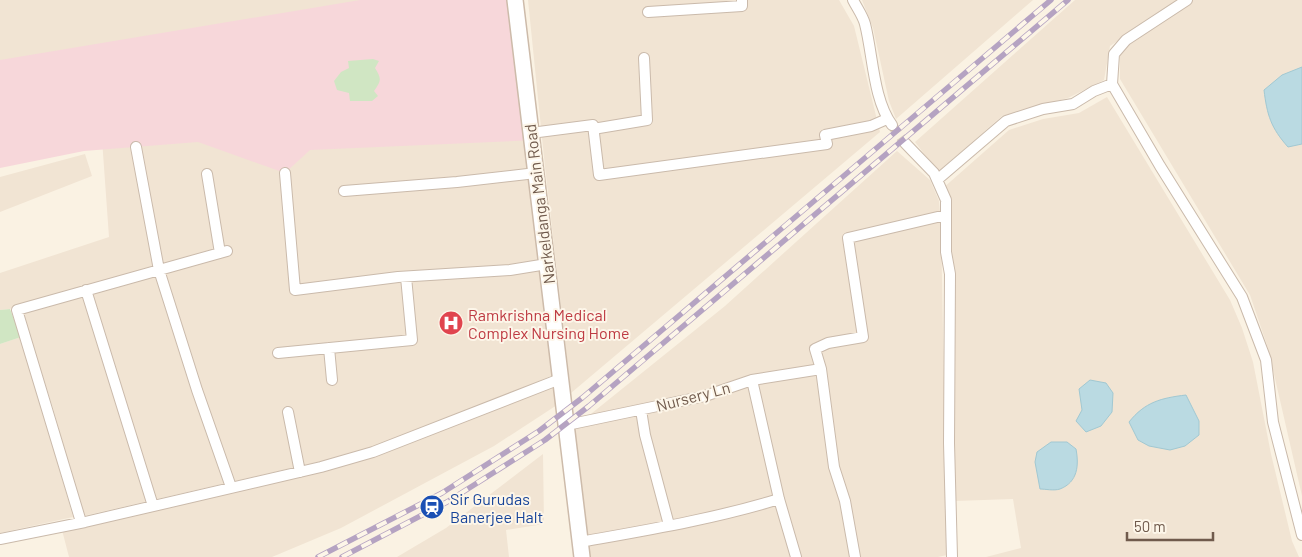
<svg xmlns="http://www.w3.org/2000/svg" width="1302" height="557" font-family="Barlow,sans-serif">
  <rect width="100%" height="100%" fill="#faf2e3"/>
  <path fill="#f1e4d3" d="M0,0h509l44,375 -90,39 -106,39 -274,63 -30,-108 -31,-95 -5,-9 -7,5 -10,1v-37l109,-36 -8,-112 -101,37z
    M528,0h311l15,26 26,106 -309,261 -26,-226z
    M862,0h171l-137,119 -7,-18 -16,-73z
    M1075,0h103l-68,46 -6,34 -36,18 -66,18 -64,56 -23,-30z
    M1191,0h111v496l-34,-148 -18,-53 -130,-216v-26l11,-12z
    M1107,97l123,203 12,28 11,34 18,92 21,87 7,16h-313l35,-9 -8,-49 -59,2 -12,-312 67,-59 34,-11 36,-6z
    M897,151l33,29 9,21 2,23 6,331 -9,2h-352l-15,-127 154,-124z
    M85,154l7,22 -92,36v-35z
    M21,337l52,180 -73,16v-189z
    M554,385l3,20 -63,41 -153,82 -69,29h-203l-7,-27 266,-60z
    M543,454l1,70 -38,6 3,27h-112l49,-29z"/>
  <path fill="#f7d7da" d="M360,0h156l21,140 -227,10 -25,23 -87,-31 -114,9 -84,17v-108z"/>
  <path fill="#d0e6c3" d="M373,59l6,2 -4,7c7,11 6,13 -1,23l4,5 -6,5h-22l-1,-8 -12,-3 -3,-9 7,-9 8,-4 -1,-7z
    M10,309l11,28 -21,7v-34z"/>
  <path fill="#badae2" stroke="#a1c8d2" d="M1302,67v77l-14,3c-17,-19 -21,-32 -24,-57l18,-15z
    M1090,380l16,3 7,10 -1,19 -11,14 -15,6 -10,-11 6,-11 -3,-21z
    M1186,395l13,26v14l-14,11 -15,4 -21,-4 -11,-6 -9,-18c16,-20 32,-24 57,-27z
    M1051,442h16l9,7c3,16 2,33 -16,40 -6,2 -15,0 -20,0l-5,-27 2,-10z"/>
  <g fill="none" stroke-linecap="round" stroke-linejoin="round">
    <path stroke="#d8ccbd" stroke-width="10" stroke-dasharray="10 5" stroke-linecap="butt" d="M892,125l13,18"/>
    <defs>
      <path id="street" d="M853,0c4,8 10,16 12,24 8,31 8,75 27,101
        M648,12l94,-6v-6
        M1112,84l48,82 82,131 24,63 7,62 29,113
        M593,129l54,-9 -3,-62
        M531,133l62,-8 6,50 228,-31 -2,-9 46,-9 16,-7
        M905,143l29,30 12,27v52l4,22 -1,169 3,114
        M136,147l23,123 38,120 34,97
        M285,173l10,117 103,-13 112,-7 37,-6
        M207,174l13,79
        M937,180l69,-59 37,-12 30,-5 21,-13 18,-7 2,-30 12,-14 61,-40
        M344,191l113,-9 79,-9
        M86,290l67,216
        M329,348l3,32
        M278,353l134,-13 -6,-63
        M752,380l27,119 17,58
        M641,410l4,25 24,90
        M288,412l12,60
        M567,425l138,-29 47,-16 69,-11
        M81,522l-64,-212 210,-59
        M0,539l85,-17 236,-55 52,-15 187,-73
        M580,542c67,-12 134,-23 199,-43
        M855,557l-10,-56 -11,-34 -13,-98 -6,-20 13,-6 35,-6 -15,-99 98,-23"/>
      <path id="secondary" d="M515,0l67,557"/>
    </defs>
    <use href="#street" stroke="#cabaab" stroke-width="12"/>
    <use href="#secondary" stroke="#cdbbaa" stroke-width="18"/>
    <use href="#street" stroke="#fff" stroke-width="10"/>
    <use href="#secondary" stroke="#fff" stroke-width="15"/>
    <defs>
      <path id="rail" d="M318,557l124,-64 97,-62 43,-33 469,-398
        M342,557l105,-55 98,-62 44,-34 479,-406"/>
    </defs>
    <use href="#rail" stroke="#b5a3c2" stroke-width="5.5"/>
    <use href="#rail" stroke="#fdf6e9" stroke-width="4" stroke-dasharray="11" stroke-linecap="butt"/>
  </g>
  <defs>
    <symbol id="hospital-disc" viewBox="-11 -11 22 22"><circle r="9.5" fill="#e0444e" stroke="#fdf6e9"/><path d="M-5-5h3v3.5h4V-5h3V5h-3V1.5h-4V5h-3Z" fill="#fff"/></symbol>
    <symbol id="station-disc" viewBox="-11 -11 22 22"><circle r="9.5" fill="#1a4fb4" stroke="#fdf6e9"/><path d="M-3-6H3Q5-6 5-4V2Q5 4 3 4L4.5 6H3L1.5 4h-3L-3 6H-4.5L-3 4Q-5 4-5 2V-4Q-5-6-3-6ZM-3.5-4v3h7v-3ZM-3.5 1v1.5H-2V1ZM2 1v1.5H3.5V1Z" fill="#fff"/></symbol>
  </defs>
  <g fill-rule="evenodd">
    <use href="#hospital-disc" x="437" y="309" width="28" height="28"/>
    <use href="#station-disc" x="418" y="493" width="28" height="28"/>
  </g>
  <g text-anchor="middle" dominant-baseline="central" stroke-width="4" stroke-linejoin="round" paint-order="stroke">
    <g font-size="16" fill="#705a4c" stroke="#fdf6e9">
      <text transform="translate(539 204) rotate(-97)">Narkeldanga Main Road</text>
      <text transform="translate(693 396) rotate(-15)">Nursery Ln</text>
    </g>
    <g font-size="16" fill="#be3a42" stroke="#fdf6e9" text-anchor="start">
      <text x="468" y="314">Ramkrishna Medical<tspan x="468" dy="18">Complex Nursing Home</tspan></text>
    </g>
    <g font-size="16" fill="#164399" stroke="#fdf6e9" text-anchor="start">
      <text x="450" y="498">Sir Gurudas<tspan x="450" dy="18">Banerjee Halt</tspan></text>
    </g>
  </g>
  <path d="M1127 532v8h86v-8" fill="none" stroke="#705a4c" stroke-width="2.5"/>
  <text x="1134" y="532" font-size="15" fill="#705a4c" stroke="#fdf6e9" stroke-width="4" paint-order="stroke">50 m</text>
</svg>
